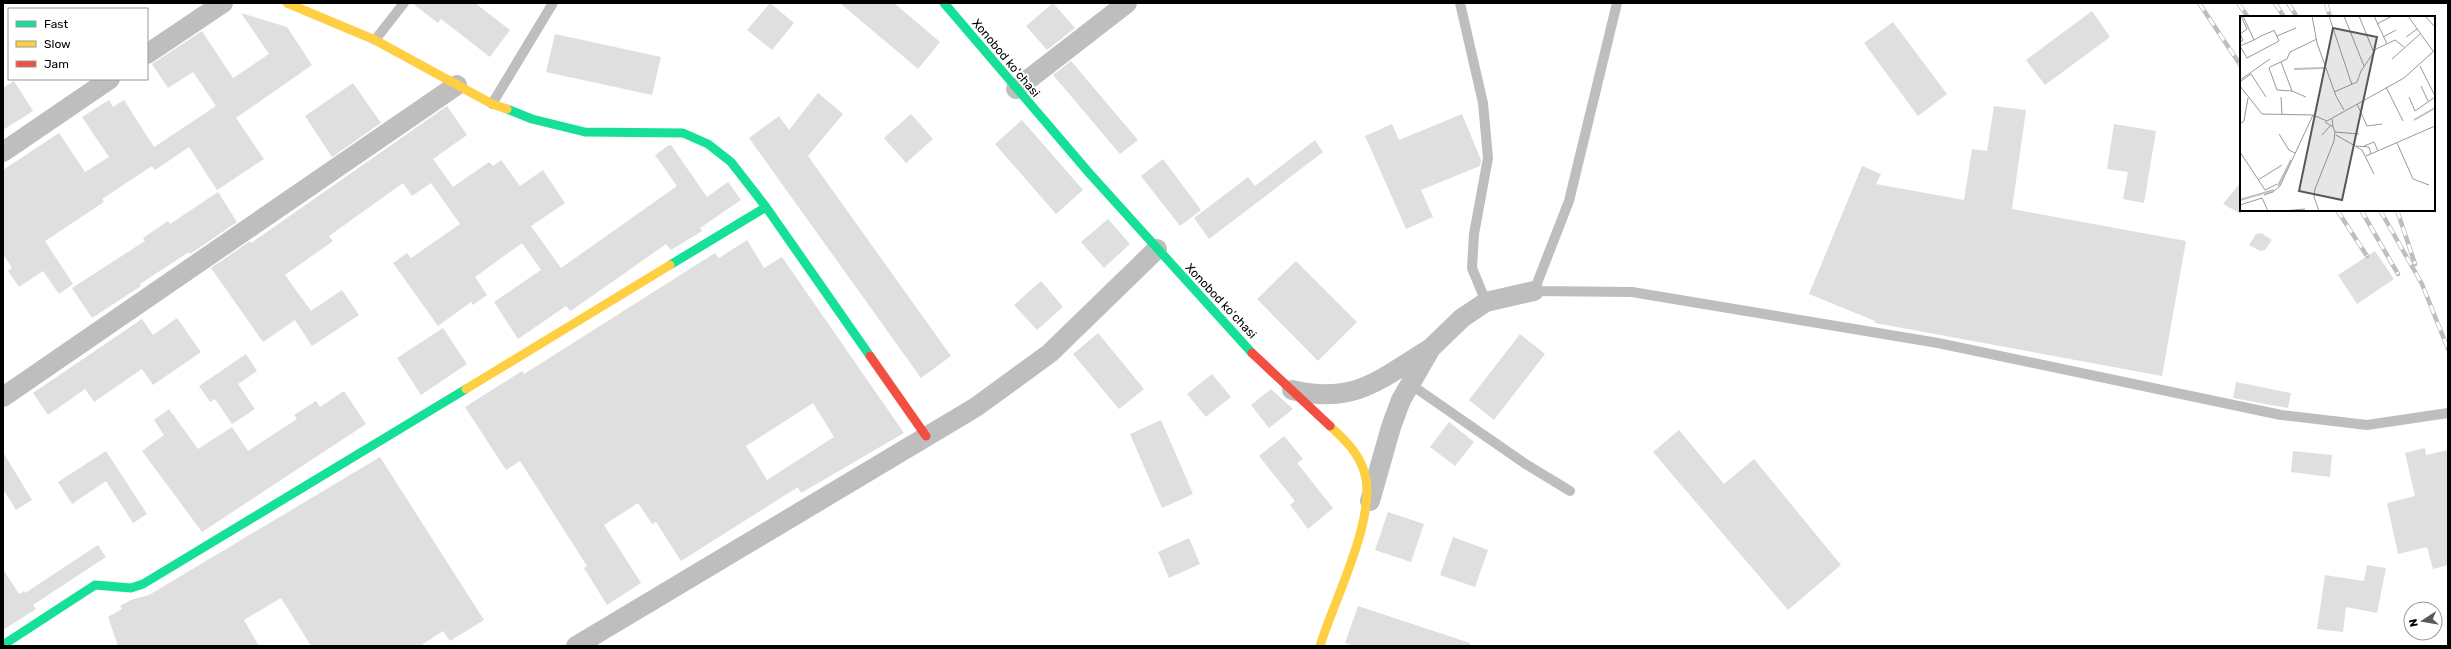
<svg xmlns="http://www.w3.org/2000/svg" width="2451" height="649" font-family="Rubik,sans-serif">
  <rect width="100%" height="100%" fill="#fff"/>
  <path fill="#dfdfdf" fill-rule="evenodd" d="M412,3h63l35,27 -20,27 -49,-38 -3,4z
    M770,3l24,20 -22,27 -25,-20z
    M840,3h54l46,39 -22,27z
    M1053,3l22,25 -28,22 -21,-24z
    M2092,11l18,26 -65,48 -19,-25z
    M241,13l46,14 25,38 -76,53 28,41 -47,31 -28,-43 -34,23 -3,-4 -50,33 2,3 -59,39 28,43 -14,10 -16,-23 -24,16 -11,-16 4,-3 -9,-14v-84l56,-37 26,39 24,-15 -27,-40 27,-17 4,7 11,-7 30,47 62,-41 -23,-34 -25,16 -16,-24 50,-33 31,47 36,-24z
    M1893,22l54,72 -29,22 -54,-73z
    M555,34l106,23 -9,38 -106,-23z
    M1071,61l67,79 -18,14 -67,-79z
    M14,81l19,30 -30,19v-42z
    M353,83l28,40 -49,34 -27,-41z
    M818,93l25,21 -35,42 143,200 -30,22 -172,-240 30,-22 10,14z
    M447,106l20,29 -34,24 20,28 36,-25 4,4 8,-6 19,26 23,-16 22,33 -34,23 30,42 116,-82 -22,-31 14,-10h2l36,52 21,-15 13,18 -41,28 2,3 -31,19 -5,-6 -91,64 -5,3 -4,-5 -48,33 -24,-37 47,-32 -19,-27 -47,34 12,18 -14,10 -2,-3 -33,24 -45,-63 14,-10 4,5 49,-34 -29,-41 -19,13 -9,-13 -74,53 4,5 -48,34 26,36 31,-21 17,25 -47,31 -17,-26 -32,22 -52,-74 39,-27 1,2z
    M1994,106l32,4 -14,99 174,32 -24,135 -287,-53v-2l-66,-27 53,-128 19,8 -5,10 88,16 8,-51 15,2z
    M911,114l22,25 -27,24 -22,-25z
    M1462,114l19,46 -1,6 -59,24 12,27 -27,12 -41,-93 27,-12 7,16z
    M1022,120l61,70 -27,24 -61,-70z
    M2114,124l42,7 -12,72 -21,-4 5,-27 -21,-3z
    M1315,140l8,12 -114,87 -15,-21 54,-41 7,9z
    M1163,159l38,51 -21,16 -39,-50z
    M2241,182v32l-18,-10z
    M218,192l19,30 -47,32 -1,-2 -49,32 1,2 -49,32 -20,-30 73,-47 -2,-3 25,-17 2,3z
    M1108,219l22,25 -26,24 -23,-26z
    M2261,233l11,7 -7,10 -5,1 -11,-6 7,-11z
    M747,240l17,28 18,-11 122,176 -103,60 -3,-6 -117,74 -25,-39 -4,2 -14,-21 -34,22 37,58 -34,22 -23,-37 3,-2 -67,-105 -14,9 -41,-63 57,-36 2,3 191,-121 4,5zM813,403l21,34 -67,43 -21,-34z
    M2375,251l19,28 -37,25 -19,-29z
    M1296,261l61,61 -39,39 -61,-62z
    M1041,281l22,26 -26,23 -23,-25z
    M177,318l24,34 -48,33 -11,-16 -48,33 -9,-13 -37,26 -15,-22 109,-74 11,16z
    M443,328l24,36 -46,31 -24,-37z
    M1098,333l46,56 -25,20 -46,-55z
    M1520,334l25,20 -51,66 -25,-20z
    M246,354l11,17 -19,13 17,25 -23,15 -17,-25 -5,3 -11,-16z
    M1212,374l19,23 -25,20 -19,-23z
    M2236,382l55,11 -3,15 -55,-10z
    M1271,389l22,20 -24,19 -18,-23z
    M344,391l22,33 -164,108 -60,-81 22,-16 -10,-15 15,-11 29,40 34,-22 16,24 49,-32 -3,-4 22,-14 4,6z
    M1161,420l32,74 -31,14 -32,-74z
    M1449,422l25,20 -19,24 -25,-19z
    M1679,430l45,54 30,-25 87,106 -53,45 -135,-158z
    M1284,436l19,23 -6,4 36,45 -25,21 -18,-24 5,-4 -36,-45z
    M2425,448l1,7 22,-5v115l-15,4 -6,-22 -29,7 -11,-51 28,-7 -10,-43z
    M106,451l41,63 -14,9 -27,-42 -34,23 -14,-22z
    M2293,451l39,4 -2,22 -39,-5z
    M3,452l29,48 -16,10 -13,-21z
    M380,457l104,163 -34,21 -7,-10 -23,15h-109l-30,-48 -37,22 15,26h-141l-10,-29 14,-8 -2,-3 11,-6 18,-5z
    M1388,512l36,12 -13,38 -36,-12z
    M1453,537l35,13 -13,37 -35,-12z
    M1189,538l11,26 -31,14 -11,-26z
    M98,545l8,12 -73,48 3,4 -33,21v-61l16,25 5,-3 1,2z
    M2367,565l19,3 -9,45 -31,-6 -3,25 -26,-3 8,-54 39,6z
    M1358,606l112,37v3h-116l-9,-3z"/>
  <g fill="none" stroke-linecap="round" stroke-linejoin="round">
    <path stroke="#bebebe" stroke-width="10" d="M1460,3l23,100 5,55 -14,76 -2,34 14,34
      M1617,3l-48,198 -35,90 98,1 306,51 343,72 86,10 81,-12
      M375,40l29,-37
      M492,104l61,-101
      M1410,384l114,79 46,28"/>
    <path stroke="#bebebe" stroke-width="20" d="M147,54l76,-51
      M1016,89l111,-86
      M3,152l107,-73
      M1431,348l31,-30 24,-16 48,-11
      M1292,390c63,15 88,-11 139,-42l-30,52 -10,27 -21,74
      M3,397l454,-312
      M576,646l400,-239 74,-54 107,-104"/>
    <path stroke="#16e098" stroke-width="9" d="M944,3l146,171 162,179
      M507,109l25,10 53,13 98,1 25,11 23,18 35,45 104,149
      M670,265l96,-58
      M3,645l92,-60 36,3 12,-4 323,-195"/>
    <path stroke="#ffcf43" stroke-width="9" d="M287,3l88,37 117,64 15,5
      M466,389l204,-124
      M1320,646c13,-44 59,-131 44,-175 -6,-19 -20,-32 -34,-45"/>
    <path stroke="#f24e42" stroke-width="9" d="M1252,353l78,73
      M870,356l56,80"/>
    <defs>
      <path id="rail" d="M2199,3l42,63
        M2238,3l10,14
        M2275,3l9,14
        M2288,3l9,14
        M2326,3l4,14
        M2337,210l30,46
        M2361,210l37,64
        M2380,210l42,74 26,65
        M2397,210l18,54"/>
    </defs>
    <use href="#rail" stroke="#bebebe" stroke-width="4.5"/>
    <use href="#rail" stroke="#fff" stroke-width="3" stroke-dasharray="9" stroke-linecap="butt"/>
  </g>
  <g text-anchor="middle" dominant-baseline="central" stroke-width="4" stroke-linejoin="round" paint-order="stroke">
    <g font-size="12" fill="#000" stroke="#fff">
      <text transform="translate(1006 58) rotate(50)">Xonobod koʻchasi</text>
      <text transform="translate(1221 301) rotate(47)">Xonobod koʻchasi</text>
    </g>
  </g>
  <g transform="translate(2240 16)">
    <rect width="195" height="195" fill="#fff"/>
    <path fill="none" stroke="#bfbfbf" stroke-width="2" d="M54,53l30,-1M174,104l21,-12M38,170l13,-26M0,184l34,-10"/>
    <path fill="none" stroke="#999" stroke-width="1" d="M3,0l11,24M72,0l5,27 19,53 8,14M89,0l23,69M104,0l20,50M119,0l15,37M134,0l13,28M168,0l25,35M185,0l10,11M137,8l15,-8M37,20l19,-8M143,21l13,-7M166,21l11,-8M0,26l3,-2 -3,-6 7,-5 -6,-13M0,30l14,-6 7,-4 12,-5 1,-1 5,11 -32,17 -7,-12M152,43l28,-25M41,46l11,29 -15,-1 -8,-22 1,-1 17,-8 3,-7 27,-13M180,50l15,30M0,64l30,-21M0,66l11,-8 15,23M0,70l22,28 51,1 14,6 77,-43 31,-28M181,70l7,15M146,71l17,34M52,75l14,6M94,76l23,-10 4,-11 15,-22 19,-9 9,7M41,81l1,18M169,81l6,14 20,-14M117,88l10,22 15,-2M85,106l8,5 -1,-8M0,108l4,-3 4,-23M95,116l24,2M39,118l10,16 6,3M82,119l9,-10M96,119l26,15 12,24M157,127l16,36 16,6M116,130l13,1 2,7M124,130l10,-4 4,9M0,136l25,38 12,-6M126,140l69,-30M18,164l24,-15M24,179l9,-3 7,-6 33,-71M0,189l22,-7 6,13M42,195l23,-2M79,195l-5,-14 1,-8 19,-48 1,-9 -2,-5"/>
    <path fill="#595959" fill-opacity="0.15" stroke="#595959" stroke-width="2" d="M93,12l44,9 -35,163 -43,-9z"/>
    <rect width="195" height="195" fill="none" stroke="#000" stroke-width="2"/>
  </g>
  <rect width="2451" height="649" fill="none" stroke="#000000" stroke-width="8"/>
  <rect x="8" y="8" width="140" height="72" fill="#ffffff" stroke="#999999"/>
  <rect x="16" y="21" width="20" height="6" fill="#16e098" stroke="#999999"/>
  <text x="44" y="28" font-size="12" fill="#000000">Fast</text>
  <rect x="16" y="41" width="20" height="6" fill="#ffcf43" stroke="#999999"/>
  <text x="44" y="48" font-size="12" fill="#000000">Slow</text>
  <rect x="16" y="61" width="20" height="6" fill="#f24e42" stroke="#999999"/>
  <text x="44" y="68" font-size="12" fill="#000000">Jam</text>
  <g transform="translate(2423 621) rotate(258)"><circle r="19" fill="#ffffff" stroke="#999999"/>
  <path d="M0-3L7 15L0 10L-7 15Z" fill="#595959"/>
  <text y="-6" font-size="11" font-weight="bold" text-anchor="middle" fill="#000000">N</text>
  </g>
</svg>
